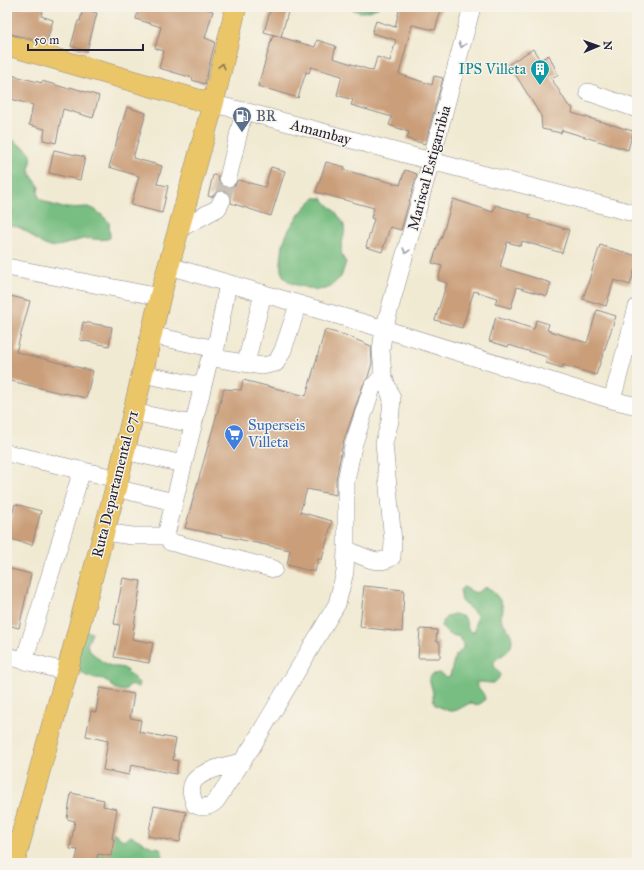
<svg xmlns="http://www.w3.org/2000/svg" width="644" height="870" font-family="'IM FELL Great Primer',serif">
  <rect width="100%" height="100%" fill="#f7f3e8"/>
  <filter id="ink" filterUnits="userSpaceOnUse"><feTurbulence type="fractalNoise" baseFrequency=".025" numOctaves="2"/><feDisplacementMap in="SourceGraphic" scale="8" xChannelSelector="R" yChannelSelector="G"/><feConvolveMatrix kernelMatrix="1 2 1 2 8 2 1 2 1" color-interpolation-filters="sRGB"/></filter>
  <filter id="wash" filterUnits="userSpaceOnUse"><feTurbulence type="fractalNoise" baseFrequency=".012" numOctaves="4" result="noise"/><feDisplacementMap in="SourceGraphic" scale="16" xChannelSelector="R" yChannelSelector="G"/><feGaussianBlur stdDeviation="0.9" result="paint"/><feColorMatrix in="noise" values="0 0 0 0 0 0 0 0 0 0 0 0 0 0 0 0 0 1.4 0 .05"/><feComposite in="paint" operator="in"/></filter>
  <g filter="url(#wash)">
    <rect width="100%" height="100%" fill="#f1ead3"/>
    <path fill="#78be82" stroke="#4d705e" d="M349,7h30c-10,5 -21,8 -30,0z
      M7,131c1,2 3,6 5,8 11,11 25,9 17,30l2,6 8,11 -1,6 1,6 11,6 13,4 25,-1 6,2 10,8 5,5 1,16c-10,4 -17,-1 -27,1 -9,2 -28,10 -36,7 -17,-7 -19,-20 -40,-21z
      M315,198h7c7,8 16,15 21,25 6,13 -9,25 3,39l-5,15c-5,3 -8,9 -13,11 -6,3 -18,1 -24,-1 -8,-2 -17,-4 -21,-12 -3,-4 -2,-9 -2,-14 1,-5 1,-11 2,-16 3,-15 20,-38 32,-47z
      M463,587c5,1 10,7 15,5 3,-2 5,-4 9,-5 7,5 15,13 16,22 0,3 -2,6 -2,10 3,6 8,10 10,16 6,20 -19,21 -17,29 0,4 4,6 6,10 -4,16 -14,5 -24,9 2,6 8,9 9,16l-2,3 -6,3 -7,-2 -13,7 -4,1h-4l-14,-6c-3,-5 -1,-10 -3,-16 -2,-9 -7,-14 7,-16l7,4 4,-1 5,-20 8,-8v-4l-3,-7 -12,-3 -7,-8c4,-12 13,-15 24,-8l3,11 3,3 4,-1 2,-16 -15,-14 -2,-11z
      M82,630l10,3 -5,12 3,6 10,9 12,7h6l6,1 15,15v4l-10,-2 -4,6 -9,-2 -12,-10 -16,-2 -9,-6 -2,-12z
      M111,833h4l5,5 4,2 7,-4 21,11 8,1c3,5 0,11 7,15h-70v-9z"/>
    <g id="blocks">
      <path fill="#ca9e79" d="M7,7h37l-3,9 12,4 -6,21 -12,-3 -1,2 -27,-7z
        M139,7h59l15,4 -8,27 10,4 -10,42 -13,-4 1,-2 -34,-10 5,-17 -9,-3 6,-21 -25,-8z
        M271,7l17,5 -7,25 -17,-5z
        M400,7h42l-7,23 -23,-5 -13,49 33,11 2,-9 9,2 -18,66 -18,-5 2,-7 -20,-7 3,-8 -41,-12 2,-5 -16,-5 5,-19 -31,-9 -2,6 -3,-1 -8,26 -40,-12 15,-51 42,12 2,-7 19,6 -3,12 40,13 4,-14 13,4 6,-21 -24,-7 4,-12 19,6z
        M83,9l14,4 -10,38 -16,-5 7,-25h2z
        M533,49l7,11 9,-5 9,20 -7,3 17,27 5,3 -1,5 61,18 -5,19 -66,-20 -1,3 -19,-4 -1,-13 -32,-52z
        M7,74l35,9v-2l27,8 1,-2 29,9 -6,22 -30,-9 -7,34 -13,-3 2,-11 -16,-4 4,-20 -26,-7z
        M127,107l19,6 -13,45 29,8 -5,18 11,2 -6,27 -31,-8 8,-29 -30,-9z
        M54,150l31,7 -5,23 -31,-7z
        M326,162l19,5 -1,3 56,15 5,-15 12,4 -16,56 -11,-3 -8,25 -16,-5 8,-28 -3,-1 3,-10 -58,-16z
        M271,167l14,4 -14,45 -40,-13v-8l-5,-4 -5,-1 -4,1 -5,6 -4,-1 5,-21 5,1 1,5 2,4 4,3 6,-1 4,-2 3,-5 27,7z
        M453,199l40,13 2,-7 35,10 -1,3 40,12 -7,23 -40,-12 -1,5 -14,-4 -7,25 51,16 -4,13 -30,-9 -6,21 -16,-4 2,-6 -23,-7 -12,37 -27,-8 12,-37 -9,-3 4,-14 -10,-3 8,-24h1z
        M600,245l37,11v6l-7,23 -16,-5 -8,26 -23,-7z
        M7,295l23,6 -14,51 77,19 -7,27 -21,-5v1l-58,-14z
        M597,310l19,6 -20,59 -33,-10 -1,3 -16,-5 1,-6 -38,-12 -1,2 -19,-6 7,-24 38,12 2,-9 13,4 -2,6 40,13z
        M83,322l29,5 -3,19 -29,-6z
        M325,330l20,5 26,11 1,17 -4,14 -5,8 -20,58 -7,36v16l-29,-6 -7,23 32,9 -10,38h-4l-3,13 -28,-7 3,-15 -105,-22 39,-139 17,1 2,-10 63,16z
        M15,504l26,7 -9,34 -25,-7v-5z
        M7,568l24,6 -12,54 -12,-3z
        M123,578l18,3 -9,58 21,4 -4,20 -35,-6 6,-32 -6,-1z
        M364,586l40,4 -2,42 -42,-5z
        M420,629l17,1 -1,11 4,2v15h-22z
        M100,688l34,6 -4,24 11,2 -2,12 37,7 -3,15h1l-1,6 5,1 -2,13 -45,-9 -2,10 -26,-5 5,-29 -22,-5 5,-25 5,1z
        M71,793l33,7 -1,6 14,3 -5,30h2l-3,17 -13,-2 -2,9h-21l3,-13 -8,-1 5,-28 -8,-2z
        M154,806l32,6 -6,30 -32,-6z"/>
    </g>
  </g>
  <g filter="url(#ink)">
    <use href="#blocks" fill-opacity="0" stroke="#8a8687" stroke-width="1"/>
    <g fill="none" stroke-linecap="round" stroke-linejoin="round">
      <path stroke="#c8c2b5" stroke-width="17" stroke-dasharray="17 8" stroke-linecap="butt" d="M222,200l6,-22"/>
      <defs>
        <path id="minor" d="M588,92l49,17
          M213,104l31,7 187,50 206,53
          M228,178l16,-67
          M179,229l39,-21 4,-8
          M169,266l215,63 228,71 25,6
          M7,267l153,30
          M151,335l65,14
          M214,358l14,-75
          M246,363l17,-70
          M142,374l60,12
          M612,400l25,-93
          M133,412l60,12
          M124,451l59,13
          M7,453l111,26
          M115,488l59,14
          M104,532l28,4h35
          M346,549c14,6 32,18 46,8l1,-15 -9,-99 6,-22 2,-22 -9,-24 -2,-25 3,-21 47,-168 41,-154
          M274,569l-104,-27 -3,-6v-5l42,-170 5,-3 48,8 14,-3 7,-13 15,-45
          M7,656l60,16
          M24,661l58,-191
          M241,762c-13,3 -42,9 -48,21 -4,7 0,16 2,22 8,4 16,1 21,-4l37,-56 84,-141 8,-32 1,-23v-68l7,-35 14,-43 5,-15 11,-13"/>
        <path id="major" d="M7,45l206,59
          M14,863l53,-191 51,-193 42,-182 53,-193 23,-97"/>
      </defs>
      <use href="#minor" stroke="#8a8687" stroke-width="18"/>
      <use href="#major" stroke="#8a8687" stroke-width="22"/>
      <use href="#minor" stroke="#fff" stroke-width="17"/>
      <use href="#major" stroke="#eac669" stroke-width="21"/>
    </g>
    <defs><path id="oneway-chevron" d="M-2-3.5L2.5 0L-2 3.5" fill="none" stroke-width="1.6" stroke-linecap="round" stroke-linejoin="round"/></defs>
    <g stroke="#9c9ca7">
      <use href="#oneway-chevron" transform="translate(462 45) rotate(105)"/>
      <use href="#oneway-chevron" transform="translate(406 251) rotate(106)"/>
    </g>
    <use stroke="#867452" href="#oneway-chevron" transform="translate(222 66) rotate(-76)"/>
  </g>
  <defs>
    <symbol id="building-pin" viewBox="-11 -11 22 30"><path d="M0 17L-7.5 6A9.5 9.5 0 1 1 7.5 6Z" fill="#0f9aa8" stroke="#f7f3e8"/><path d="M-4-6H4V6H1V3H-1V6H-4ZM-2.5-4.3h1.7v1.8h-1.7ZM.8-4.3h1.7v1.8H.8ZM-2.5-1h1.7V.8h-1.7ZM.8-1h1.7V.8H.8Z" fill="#fff"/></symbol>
    <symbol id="fuel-pin" viewBox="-11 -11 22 30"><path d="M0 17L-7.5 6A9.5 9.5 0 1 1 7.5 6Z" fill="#5c6f8a" stroke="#f7f3e8"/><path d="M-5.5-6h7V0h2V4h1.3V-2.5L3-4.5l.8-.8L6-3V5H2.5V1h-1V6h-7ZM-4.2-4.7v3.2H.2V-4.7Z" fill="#fff"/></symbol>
    <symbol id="supermarket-pin" viewBox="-11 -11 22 30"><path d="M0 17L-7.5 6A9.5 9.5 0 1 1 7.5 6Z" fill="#3f7fe0" stroke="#f7f3e8"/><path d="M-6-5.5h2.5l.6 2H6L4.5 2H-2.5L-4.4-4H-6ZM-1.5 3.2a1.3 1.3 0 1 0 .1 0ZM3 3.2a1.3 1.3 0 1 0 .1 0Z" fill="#fff"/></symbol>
  </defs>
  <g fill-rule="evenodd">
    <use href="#building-pin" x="529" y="58" width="22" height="30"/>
    <use href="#fuel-pin" x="231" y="105" width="22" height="30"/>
    <use href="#supermarket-pin" x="223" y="423" width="22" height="30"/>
  </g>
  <g text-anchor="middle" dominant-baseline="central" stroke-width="3" stroke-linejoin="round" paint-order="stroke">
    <g font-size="15" fill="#0d838f" stroke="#f7f3e8" text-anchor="end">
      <text x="526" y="69">IPS Villeta</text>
    </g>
    <g font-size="15" fill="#4e5e75" stroke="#f7f3e8" text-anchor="start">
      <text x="256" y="116">BR</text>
    </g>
    <g font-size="15" fill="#22223b" stroke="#f7f3e8">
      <text transform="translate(321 132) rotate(15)">Amambay</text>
      <text transform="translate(429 168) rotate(-75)">Mariscal Estigarribia</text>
      <text transform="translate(115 484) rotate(-76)">Ruta Departamental 071</text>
    </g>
    <g font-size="15" fill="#366cbe" stroke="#f7f3e8" text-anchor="start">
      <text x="248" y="425">Superseis<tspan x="248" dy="17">Villeta</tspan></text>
    </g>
  </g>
  <rect width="644" height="870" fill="none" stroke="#f7f3e8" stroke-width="24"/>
  <g transform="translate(598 46) rotate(88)" stroke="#f7f3e8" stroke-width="3" paint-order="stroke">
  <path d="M0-3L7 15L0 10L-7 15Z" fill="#22223b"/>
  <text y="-6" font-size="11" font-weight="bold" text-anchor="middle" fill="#22223b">N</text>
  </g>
  <path d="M28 44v6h115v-6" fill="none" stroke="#22223b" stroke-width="2"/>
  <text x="34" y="44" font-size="12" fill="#22223b" stroke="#f7f3e8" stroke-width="3" paint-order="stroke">50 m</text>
</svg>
